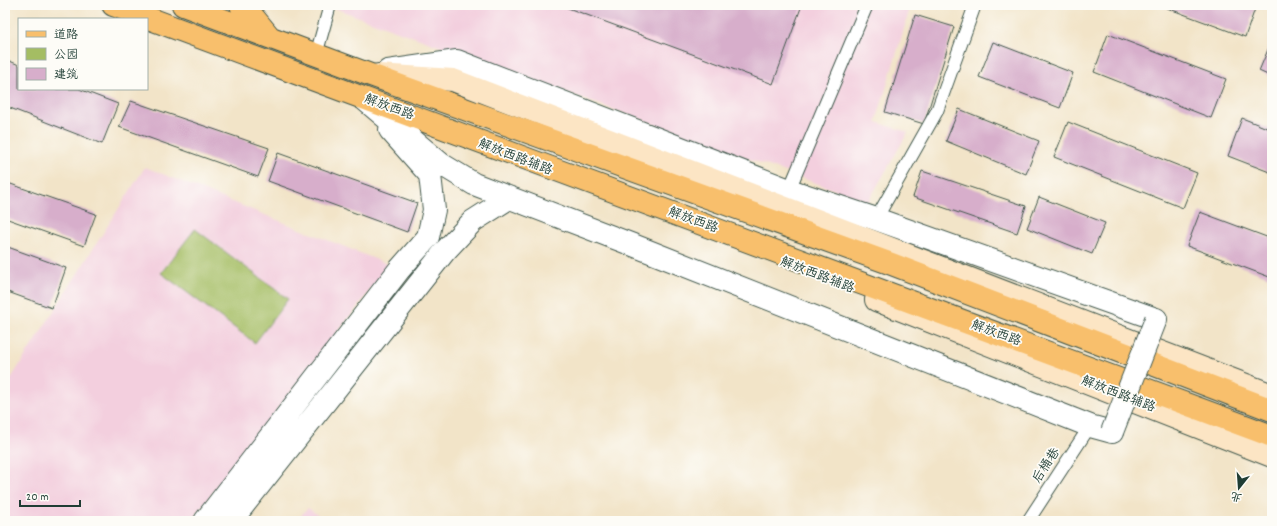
<svg xmlns="http://www.w3.org/2000/svg" width="1277" height="526" font-family="Dekko,'LXGW WenKai TC',sans-serif">
  <rect width="100%" height="100%" fill="#fdfcf7"/>
  <filter id="ink" filterUnits="userSpaceOnUse"><feTurbulence type="fractalNoise" baseFrequency=".025" numOctaves="2"/><feDisplacementMap in="SourceGraphic" scale="8" xChannelSelector="R" yChannelSelector="G"/><feConvolveMatrix kernelMatrix="1 2 1 2 8 2 1 2 1" color-interpolation-filters="sRGB"/></filter>
  <filter id="wash" filterUnits="userSpaceOnUse"><feTurbulence type="fractalNoise" baseFrequency=".012" numOctaves="4" result="noise"/><feDisplacementMap in="SourceGraphic" scale="16" xChannelSelector="R" yChannelSelector="G"/><feGaussianBlur stdDeviation="0.9" result="paint"/><feColorMatrix in="noise" values="0 0 0 0 0 0 0 0 0 0 0 0 0 0 0 0 0 1.4 0 .05"/><feComposite in="paint" operator="in"/></filter>
  <g filter="url(#wash)">
    <rect width="100%" height="100%" fill="#f2e4c8"/>
    <path fill="#f3cfde" d="M326,5h585l-35,117 32,10 -40,70z
      M145,167l245,98 -199,256h-186v-133z
      M308,508l18,13h-30z"/>
    <path fill="#a4bd63" stroke="#627d4c" d="M195,229l93,70 -33,44 -94,-70z"/>
    <g id="blocks">
      <path fill="#d7aecb" d="M560,5h242l-29,79z
        M1159,5h96l1,1 -11,31z
        M915,15l39,12 -30,97 -39,-12z
        M1108,34l118,45 -15,39 -117,-46z
        M1272,40v37l-13,-6z
        M993,42l80,31 -13,35 -81,-31z
        M5,59l14,6v24h60l39,15 -16,40 -97,-38z
        M131,101l138,47 -11,29 -139,-50z
        M959,109l80,32 -13,33 -80,-33z
        M1242,118l30,12v43l-44,-17z
        M1068,122l129,51 -14,35 -129,-51z
        M278,153l139,50 -10,29 -139,-51z
        M922,171l104,35 -9,27 -104,-36z
        M5,182l91,32 -12,32 -79,-28z
        M1039,197l66,26 -13,31 -65,-26z
        M1200,212l72,27v39l-85,-32z
        M5,246l61,22 -14,40 -47,-17z"/>
    </g>
  </g>
  <g filter="url(#ink)">
    <use href="#blocks" fill-opacity="0" stroke="#3f564a" stroke-width="1"/>
    <g fill="none" stroke-linecap="round" stroke-linejoin="round">
      <defs>
        <path id="service" d="M316,55l14,-50
          M789,190l78,-185
          M876,219l61,-108 38,-106
          M1028,521l62,-95"/>
        <path id="minor" d="M205,521l194,-251 29,-33 6,-27 -4,-35 -40,-45
          M231,521l214,-270 28,-30 36,-23"/>
        <path id="tertiary" d="M388,71l69,-10 332,129 87,29 280,100
          M364,99l77,65 33,20 159,61 457,181 22,6"/>
        <path id="secondary" d="M378,75l75,5 819,315
          M876,300l396,156"/>
        <path id="primary" d="M113,5l1159,431
          M183,5l185,69 521,189 383,147
          M241,5l5,3 23,28"/>
      </defs>
      <use href="#service" stroke="#3f564a" stroke-width="14"/>
      <use href="#minor" stroke="#3f564a" stroke-width="24"/>
      <use href="#tertiary" stroke="#3f564a" stroke-width="24"/>
      <use href="#secondary" stroke="#3f564a" stroke-width="24"/>
      <use href="#primary" stroke="#3f564a" stroke-width="24"/>
      <use href="#service" stroke="#fff" stroke-width="12"/>
      <use href="#minor" stroke="#fff" stroke-width="22"/>
      <use href="#tertiary" stroke="#fff" stroke-width="22"/>
      <use href="#secondary" stroke="#fce5c4" stroke-width="22"/>
      <use href="#primary" stroke="#f8bf6c" stroke-width="22"/>
      <defs>
        <path id="tertiary-bridge" d="M1112,432l44,-113"/>
      </defs>
      <use href="#tertiary-bridge" stroke="#3f564a" stroke-width="24" stroke-linecap="butt"/>
      <use href="#tertiary-bridge" stroke="#fff" stroke-width="22"/>
    </g>
  </g>
  <g text-anchor="middle" dominant-baseline="central" stroke-width="3.5" stroke-linejoin="round" paint-order="stroke">
    <g font-size="13" fill="#1f3d34" stroke="#fdfcf7">
      <text transform="translate(389 108) rotate(20)">解放西路</text>
      <text transform="translate(515 158) rotate(21)">解放西路辅路</text>
      <text transform="translate(693 221) rotate(20)">解放西路</text>
      <text transform="translate(817 276) rotate(21)">解放西路辅路</text>
      <text transform="translate(996 334) rotate(20)">解放西路</text>
      <text transform="translate(1118 395) rotate(21)">解放西路辅路</text>
      <text transform="translate(1047 466) rotate(-57)">后桶巷</text>
    </g>
  </g>
  <rect width="1277" height="526" fill="none" stroke="#fdfcf7" stroke-width="20"/>
  <rect x="18" y="18" width="130" height="72" fill="#fdfcf7" stroke="#a4b0a9"/>
  <rect x="26" y="31" width="20" height="6" fill="#f8bf6c" stroke="#a4b0a9"/>
  <text x="54" y="38" font-size="12" fill="#1f3d34">道路</text>
  <rect x="26" y="48" width="20" height="12" fill="#a4bd63" stroke="#a4b0a9"/>
  <text x="54" y="58" font-size="12" fill="#1f3d34">公园</text>
  <rect x="26" y="68" width="20" height="12" fill="#d7aecb" stroke="#a4b0a9"/>
  <text x="54" y="78" font-size="12" fill="#1f3d34">建筑</text>
  <g transform="translate(1239 488) rotate(197)" stroke="#fdfcf7" stroke-width="3" paint-order="stroke">
  <path d="M0-3L7 15L0 10L-7 15Z" fill="#1f3d34"/>
  <text y="-6" font-size="11" font-weight="bold" text-anchor="middle" fill="#1f3d34">北</text>
  </g>
  <path d="M20 500v6h60v-6" fill="none" stroke="#1f3d34" stroke-width="2"/>
  <text x="26" y="500" font-size="12" fill="#1f3d34" stroke="#fdfcf7" stroke-width="3" paint-order="stroke">20 m</text>
</svg>
